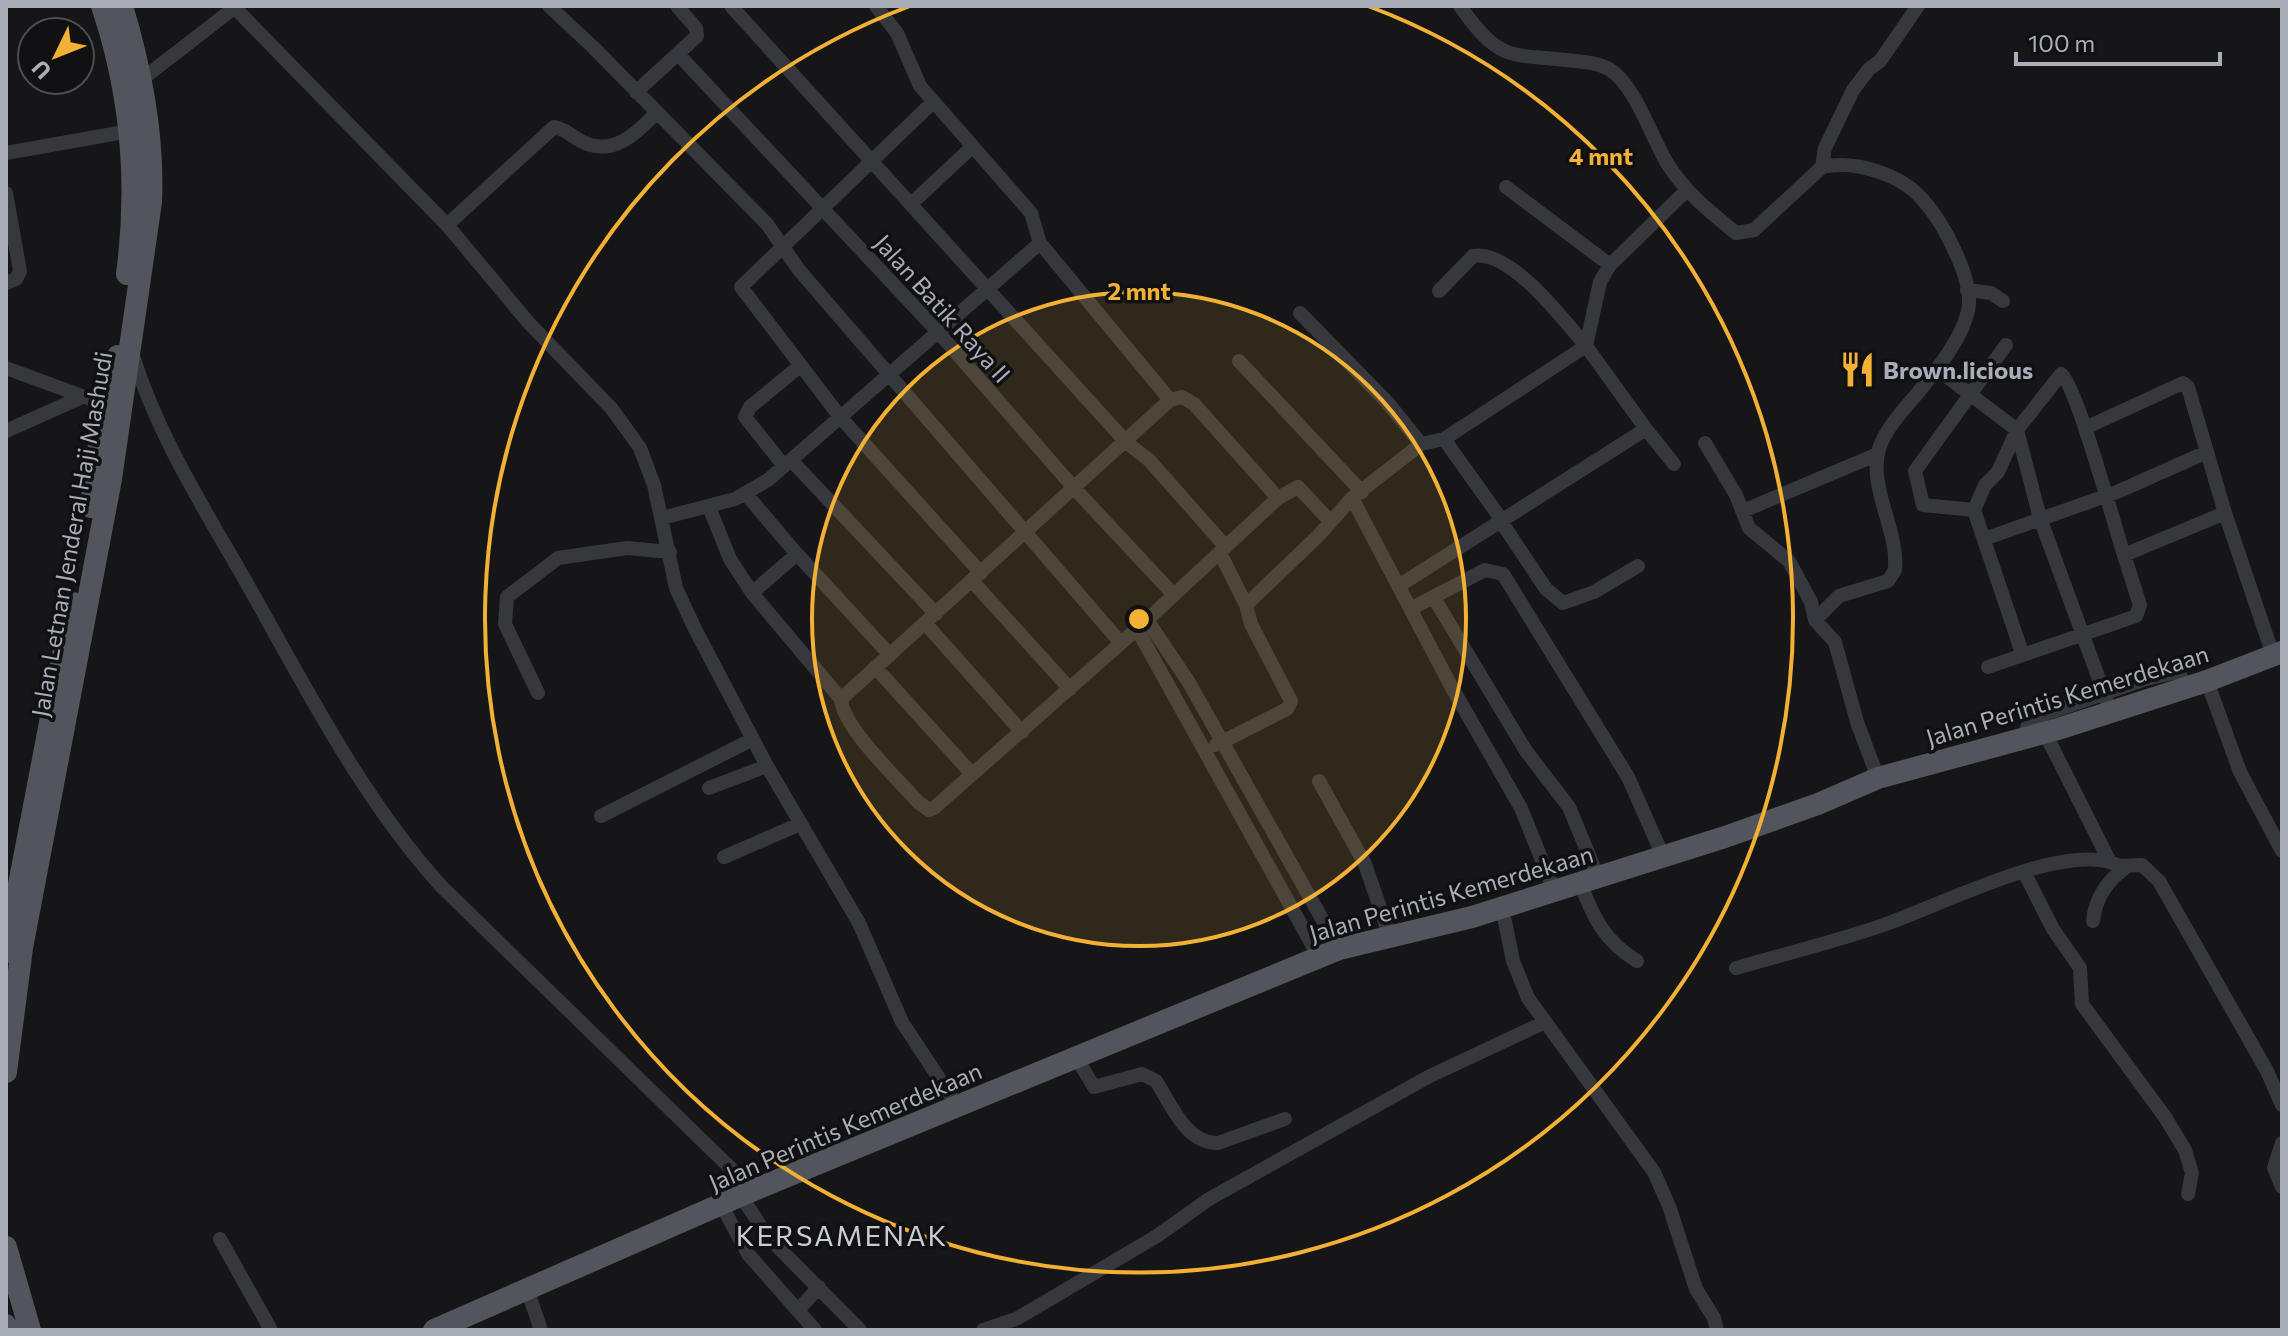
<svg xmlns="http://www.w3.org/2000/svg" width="2288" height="1336" font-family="Commissioner,sans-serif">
  <rect width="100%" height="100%" fill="#161618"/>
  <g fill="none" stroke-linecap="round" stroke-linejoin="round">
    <path stroke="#37383d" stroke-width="14" d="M233,6l214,219 81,97 84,87 28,39 14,37 22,103 19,41 72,137 92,157 43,99 56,85
      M549,6l45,42 173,176 32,46 321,372
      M731,6l396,437 22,17 77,87
      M876,6l21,27 23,53 111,127 9,30 130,157
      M1460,6c41,58 49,47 114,55 12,1 24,2 35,8 25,14 43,69 58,94 17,28 43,49 69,70l18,-3 68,-63c33,-7 79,7 101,33 20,22 52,81 45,111 -7,30 -32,59 -51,83 -13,15 -32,35 -38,55 -11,39 20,82 16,121l-7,11 -49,15 -24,24 20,22 22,80 21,56
      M678,54l261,279 135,155 99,106
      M141,80l93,-72
      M636,92l61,-56 -1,-8 -19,-22
      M933,102l-192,185 100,131 140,155
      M6,153l124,-22
      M1822,167l3,-19 28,-58 16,-21 11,-8 38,-55
      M1506,187l104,78
      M6,193l14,78 -4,8 -10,4
      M911,204l61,-57
      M447,225l107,-98c10,1 19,10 29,15 30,15 54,-9 73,-29
      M1967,290l24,3 12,8
      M1439,291l34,-35c37,-7 91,64 113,90
      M1300,313l87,89 34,42 -69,54 99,188 70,122 33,82
      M1586,346l14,-64 10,-17 77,-75
      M132,353c26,83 70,152 113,227 60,106 115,216 196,306l312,304
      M1239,361l123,131
      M6,368l98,36
      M1937,369l80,61 23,88 71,194
      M2085,428l98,-45 5,4 19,65
      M1646,429l28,35
      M6,431l76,-34
      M1444,439l57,80
      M1705,443l31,52 13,33 40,33 22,41 4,18
      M791,460l145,154
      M784,466l-39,-49 5,-10 50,-41
      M745,493l52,61
      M709,507l21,52 22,34
      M1974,510l-51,-5 -8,-34 91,-126
      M1743,511l135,-57
      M2225,513l48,142
      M662,518l73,-19 33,-19 272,-237
      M1500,520l46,69 17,14 31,-11 44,-26
      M1984,539l133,-47 90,-40 18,61 -101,42 16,50 -4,11 -148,51
      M973,582l97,107
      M1400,585l246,-156 -60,-83 -142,93 -23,5
      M1434,598l92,153 43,56 29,70
      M1246,605l73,-70 33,-37
      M1412,608l73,-38 18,4 125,203 35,79
      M1147,620l41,61 151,268
      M925,623l97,109
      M1137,629l182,328
      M2022,653l-48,-143 11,-25 13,-13 19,-42 44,-56c15,9 54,154 63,181
      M875,667l97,107
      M2207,681l33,91 42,79
      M538,693l-33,-69 2,-27 51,-39 69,-10 43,4
      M841,699c2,29 57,80 77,103l11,8 5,-2 213,-188 131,-122 20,-11 31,33
      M841,699l329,-299 12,-3 12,7 84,94
      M841,699l-89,-106 45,-39 93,101
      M2045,733l65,129 9,4 23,-1 17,16 108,190 15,34
      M2024,739l4,-15 9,-7 109,-38 31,-7 12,15
      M1216,745l71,-36 4,-8 -40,-77 -5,-19 -26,-52
      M1319,781l46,83 25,73
      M709,788l58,-22
      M601,816l152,-77
      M724,857l76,-33
      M2024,872l29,57 27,39 2,36 83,113 20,33 7,23 -4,21
      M1580,882c13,35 24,59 57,79
      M1502,907l11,54 15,37 126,174 15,34 27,83 18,29 3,12
      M2093,921c2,-23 16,-43 35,-55
      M1736,968c51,-15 103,-27 153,-45 56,-20 164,-76 221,-61
      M1076,1057l18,30 48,-13 14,7c15,23 30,63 62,62l67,-24
      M2282,1143l-8,25 8,19
      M741,1196l27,41 92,93
      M722,1206l26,48 67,76
      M220,1239l51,91
      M527,1289l14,41
      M798,1310l21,-23
      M983,1330l35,-12 139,-82 52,-37 219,-122 115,-54"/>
    <path stroke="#53555c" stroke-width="22" d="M102,6c29,86 37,178 25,268
      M91,507l13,-103 14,-48
      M6,952l67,-349
      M6,1072l16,-124 89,-469 40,-277c3,-66 -10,-133 -29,-196
      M6,1247l24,83
      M6,1325l2,5
      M434,1330l315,-138 590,-243 133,-32 253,-80 93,-33 60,-26 180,-49 149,-48 75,-29"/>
  </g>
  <circle cx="1139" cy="619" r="327" fill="#f2b134" fill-opacity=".12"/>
  <g fill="none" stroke="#f2b134" stroke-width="4">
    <circle cx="1139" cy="619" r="327"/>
    <path d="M1368 6A654 654 0 1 1 910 6"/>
  </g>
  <defs>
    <symbol id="restaurant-bare" viewBox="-9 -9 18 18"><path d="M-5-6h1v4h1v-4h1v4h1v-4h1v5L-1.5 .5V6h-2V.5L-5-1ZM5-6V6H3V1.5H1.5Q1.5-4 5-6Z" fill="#f2b134" stroke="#111113" stroke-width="2.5" paint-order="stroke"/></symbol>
  </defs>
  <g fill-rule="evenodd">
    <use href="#restaurant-bare" x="1832" y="344" width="51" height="51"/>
  </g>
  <g text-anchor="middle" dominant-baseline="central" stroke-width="7" stroke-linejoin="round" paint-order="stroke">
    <g font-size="24" fill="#a8adb8" stroke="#111113">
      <text transform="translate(943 308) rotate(48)">Jalan Batik Raya II</text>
      <text transform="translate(71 534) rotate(-80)">Jalan Letnan Jenderal Haji Mashudi</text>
      <text transform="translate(2067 695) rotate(-17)">Jalan Perintis Kemerdekaan</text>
      <text transform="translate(1451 893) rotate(-16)">Jalan Perintis Kemerdekaan</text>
      <text transform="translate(845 1126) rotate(-23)">Jalan Perintis Kemerdekaan</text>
    </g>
    <g font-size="24" font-weight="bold" fill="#a8adb8" stroke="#111113" text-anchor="start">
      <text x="1883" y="369">Brown.licious</text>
    </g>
    <g font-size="28" letter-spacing="2" fill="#c9ccd4" stroke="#111113">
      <text x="842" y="1235">KERSAMENAK</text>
    </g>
  </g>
  <circle cx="1139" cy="619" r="12" fill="#f2b134" stroke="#111113" stroke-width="4"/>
  <g font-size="24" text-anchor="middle" font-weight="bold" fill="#f2b134" stroke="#111113" stroke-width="7" stroke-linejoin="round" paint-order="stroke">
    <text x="1601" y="165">4 mnt</text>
    <text x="1139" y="300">2 mnt</text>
  </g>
  <rect width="2288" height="1336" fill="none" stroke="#a8adb8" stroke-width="16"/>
  <g transform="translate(56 56) rotate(227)"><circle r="38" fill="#111113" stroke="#4d4f55" stroke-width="2"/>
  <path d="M0-6L14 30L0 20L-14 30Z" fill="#f2b134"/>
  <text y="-12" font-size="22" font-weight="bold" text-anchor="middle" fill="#a8adb8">U</text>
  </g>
  <path d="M2016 52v12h204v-12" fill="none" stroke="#a8adb8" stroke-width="4"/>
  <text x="2028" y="52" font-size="24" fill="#a8adb8" stroke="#111113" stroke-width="6" paint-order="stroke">100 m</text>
</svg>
